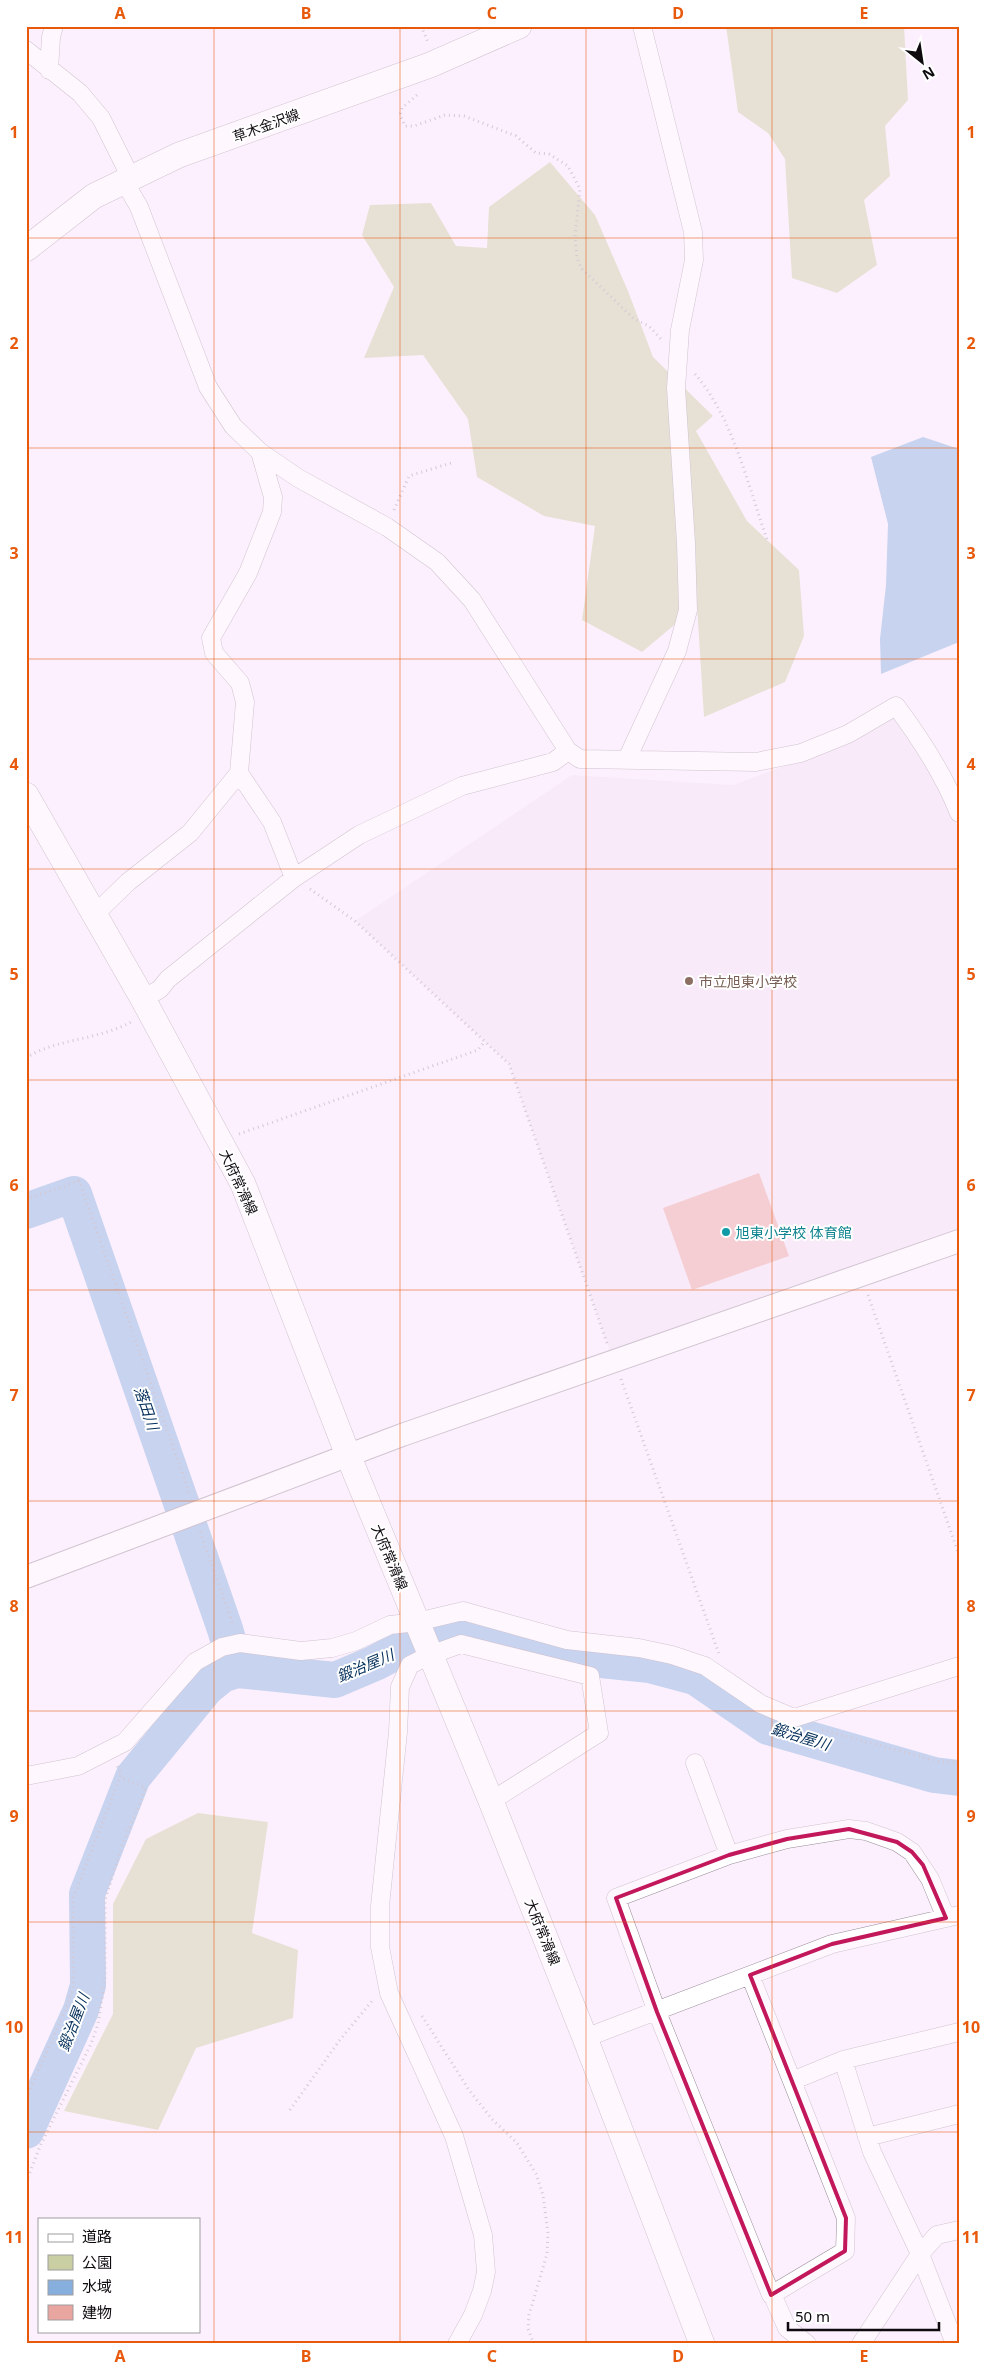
<svg xmlns="http://www.w3.org/2000/svg" width="985" height="2370" font-family="'Noto Sans','Noto Sans JP',sans-serif">
  <rect width="100%" height="100%" fill="#fdf0fe"/>
  <path fill="#f4e2f4" d="M890,717l9,5 46,74 14,35v410l-345,122 -105,-299 -154,-143 217,-146 161,10 114,-42z"/>
  <path fill="#cacfa3" d="M726,26h178l4,74 -23,26 5,50 -26,24 13,65 -40,28 -45,-15 -7,-119 -17,-26 -30,-21z
    M550,162l45,53 33,76 25,66 60,59 -17,15 51,90 52,49 5,66 -19,46 -81,35 -7,-111 -55,46 -60,-32 13,-94 -51,-10 -67,-39 -9,-58 -45,-64 -59,3 30,-71 -32,-52 8,-30 61,-2 25,43 31,2 2,-41z
    M198,1813l70,9 -16,111 46,17 -5,68 -97,30 -38,82 -94,-19 49,-97v-110l33,-65z"/>
  <path fill="#87afde" d="M923,437l36,12v193l-78,32 -1,-35 6,-54 2,-61 -17,-67z"/>
  <g fill="none" stroke-linecap="round" stroke-linejoin="round">
    <path stroke="#87afde" stroke-width="36" d="M26,1211l48,-17 151,435 12,41
      M26,2131l55,-121 7,-25 -1,-91 46,-117 73,-89 16,-13 15,-5 98,10 40,-17 38,-20 30,-9 30,-5 108,29 69,7 45,12 73,50 166,48 25,3"/>
  </g>
  <path fill="#e9a59f" d="M759,1173l30,83 -97,34 -29,-82z"/>
  <g fill="none" stroke-linecap="round" stroke-linejoin="round">
    <defs>
      <path id="minor" d="M26,50l54,43 21,25 30,60
        M49,70l2,-33 3,-11
        M124,181l15,26 69,180 25,39 27,26 38,26 89,49 50,35 35,38 96,151 12,8 176,3 45,-9 47,-19 48,-28c24,32 48,69 63,107
        M260,452l13,45 -1,15 -24,61 -37,65 3,15 26,30 5,19 -6,71 33,49 22,56
        M627,759l50,-108 11,-41 -2,-67 -10,-155 4,-58 14,-70 -1,-28 -51,-206
        M94,915l34,-33 62,-49 49,-60
        M143,999l17,-10 8,-10 126,-101 65,-43 103,-49 91,-24 15,-11
        M695,1763l34,92 58,-16 62,-10 17,2 31,11 15,10 18,27 16,39
        M26,1776l52,-10 47,-24 70,-80 27,-15 18,-4 61,8 31,-3 24,-7 34,-16 27,-3 46,-11 104,29 72,8 33,7 33,11 56,38 33,14 165,-52
        M729,1855l-113,43 41,114 114,283 74,-44 1,-33 -54,-137 51,-21
        M750,1975l42,106
        M585,2038l247,-94 127,-29
        M867,2137l92,-23
        M775,2301l12,27 20,16
        M457,2344l16,-29 9,-24 4,-19 -3,-37 -29,-99 -65,-143 -9,-46v-41l18,-174 2,-45 10,-22 20,-10 31,-11 129,32 9,57 -108,68
        M861,2344l59,-90 17,-19 22,-5
        M955,2344l-35,-90 -48,-102 -29,-92 116,-28"/>
      <path id="tertiary" d="M26,1577l376,-142 557,-194"/>
      <path id="secondary" d="M26,249l68,-53 85,-41 251,-90 89,-39
        M26,795l117,204 100,185 105,271 143,346 94,237 117,306"/>
    </defs>
    <use href="#minor" stroke="#998d99" stroke-width="19"/>
    <use href="#tertiary" stroke="#998d99" stroke-width="24"/>
    <use href="#secondary" stroke="#998d99" stroke-width="26"/>
    <path stroke="#a198a2" stroke-width="3" stroke-dasharray="1 4" stroke-linecap="butt" d="M421,26l7,16
      M417,95l-15,13 -2,7 5,11h9l31,-11 19,1 52,20 20,17 13,1 19,12 12,23 -5,48 2,21 4,10 53,51 15,7 12,13
      M695,374c39,45 53,113 73,168
      M394,510l15,-34 42,-13
      M310,889l45,32 154,143 98,279
      M26,1058c28,-19 73,-18 105,-36
      M239,1134l239,-84 7,-9
      M26,1199l53,-18 110,311
      M868,1295l91,260
      M621,1379l98,275
      M200,1532l33,93
      M822,1730l119,32h18
      M422,2016l47,74 23,29 25,24 19,31 7,21 5,38 -1,21 -18,61 -1,14 6,15
      M26,2098l41,-92 6,-19v-88l48,-124 -4,-10
      M290,2110l49,-69 33,-40
      M26,2182l15,-38 50,-100 7,-20 7,-43v-81l17,-54 23,-55 -1,-4 -24,-10"/>
    <use href="#minor" stroke="#fff" stroke-width="18"/>
    <use href="#tertiary" stroke="#fff" stroke-width="22"/>
    <use href="#secondary" stroke="#fff" stroke-width="25"/>
  </g>
  <path d="M0 0H985V2370H0ZM849,1829l48,13 15,10 11,13 23,53 -114,26 -82,31 96,243 -1,33 -74,44 -114,-283 -41,-114 113,-43 58,-16z" fill="#fdf0fe" fill-opacity=".55" fill-rule="evenodd"/>
  <path fill="none" stroke="#c2185b" stroke-width="4" stroke-linejoin="round" d="M849,1829l48,13 15,10 11,13 23,53 -114,26 -82,31 96,243 -1,33 -74,44 -114,-283 -41,-114 113,-43 58,-16z"/>
  <path fill="none" stroke="#e8590c" stroke-width="1" stroke-opacity="0.55" d="M214,26v2318M400,26v2318M586,26v2318M772,26v2318M26,238h933M26,448h933M26,659h933M26,869h933M26,1080h933M26,1290h933M26,1501h933M26,1711h933M26,1922h933M26,2132h933"/>
  <circle fill="#8d6e63" stroke="#fff" stroke-width="2" cx="689" cy="981" r="5"/>
  <circle fill="#0f9aa8" stroke="#fff" stroke-width="2" cx="726" cy="1232" r="5"/>
  <g text-anchor="middle" dominant-baseline="central" stroke-width="4" stroke-linejoin="round" paint-order="stroke">
    <g font-size="14" fill="#0e0a0e" stroke="#fff">
      <text transform="translate(266 125) rotate(-20)">草木金沢線</text>
      <text transform="translate(239 1182) rotate(65)">大府常滑線</text>
      <text transform="translate(390 1557) rotate(67)">大府常滑線</text>
      <text transform="translate(543 1932) rotate(68)">大府常滑線</text>
    </g>
    <g font-size="14" fill="#785e54" stroke="#fff" text-anchor="start">
      <text x="699" y="981">市立旭東小学校</text>
    </g>
    <g font-size="14" fill="#0d838f" stroke="#fff" text-anchor="start">
      <text x="736" y="1232">旭東小学校 体育館</text>
    </g>
    <g font-size="15" font-style="italic" fill="#05305b" stroke="#fff">
      <text transform="translate(147 1408) rotate(71)">落田川</text>
      <text transform="translate(365 1665) rotate(-23)">鍛治屋川</text>
      <text transform="translate(801 1736) rotate(17)">鍛治屋川</text>
      <text transform="translate(73 2022) rotate(-69)">鍛治屋川</text>
    </g>
  </g>
  <rect width="985" height="2370" fill="none" stroke="#ffffff" stroke-width="55"/>
  <rect x="38" y="2218" width="162" height="115" fill="#ffffff" stroke="#9f9d9f"/>
  <rect x="48" y="2234" width="25" height="8" fill="#ffffff" stroke="#9f9d9f"/>
  <text x="82" y="2242" font-size="15" fill="#0e0a0e">道路</text>
  <rect x="48" y="2255" width="25" height="15" fill="#cacfa3" stroke="#9f9d9f"/>
  <text x="82" y="2268" font-size="15" fill="#0e0a0e">公園</text>
  <rect x="48" y="2280" width="25" height="15" fill="#87afde" stroke="#9f9d9f"/>
  <text x="82" y="2292" font-size="15" fill="#0e0a0e">水域</text>
  <rect x="48" y="2305" width="25" height="15" fill="#e9a59f" stroke="#9f9d9f"/>
  <text x="82" y="2318" font-size="15" fill="#0e0a0e">建物</text>
  <g transform="translate(922 62) rotate(150)" stroke="#ffffff" stroke-width="4" paint-order="stroke">
  <path d="M0-4L9 19L0 12L-9 19Z" fill="#0e0a0e"/>
  <text y="-8" font-size="14" font-weight="bold" text-anchor="middle" fill="#0e0a0e">N</text>
  </g>
  <path d="M788 2322v8h151v-8" fill="none" stroke="#0e0a0e" stroke-width="2.5"/>
  <text x="795" y="2322" font-size="15" fill="#0e0a0e" stroke="#ffffff" stroke-width="4" paint-order="stroke">50 m</text>
  <rect x="28" y="28" width="930" height="2314" fill="none" stroke="#e8590c" stroke-width="2"/>
  <g font-size="16" text-anchor="middle" font-weight="bold" fill="#e8590c">
    <text x="120" y="19">A</text>
    <text x="306" y="19">B</text>
    <text x="492" y="19">C</text>
    <text x="678" y="19">D</text>
    <text x="864" y="19">E</text>
    <text x="14" y="138">1</text>
    <text x="971" y="138">1</text>
    <text x="14" y="349">2</text>
    <text x="971" y="349">2</text>
    <text x="14" y="559">3</text>
    <text x="971" y="559">3</text>
    <text x="14" y="770">4</text>
    <text x="971" y="770">4</text>
    <text x="14" y="980">5</text>
    <text x="971" y="980">5</text>
    <text x="14" y="1191">6</text>
    <text x="971" y="1191">6</text>
    <text x="14" y="1401">7</text>
    <text x="971" y="1401">7</text>
    <text x="14" y="1612">8</text>
    <text x="971" y="1612">8</text>
    <text x="14" y="1822">9</text>
    <text x="971" y="1822">9</text>
    <text x="14" y="2033">10</text>
    <text x="971" y="2033">10</text>
    <text x="14" y="2243">11</text>
    <text x="971" y="2243">11</text>
    <text x="120" y="2362">A</text>
    <text x="306" y="2362">B</text>
    <text x="492" y="2362">C</text>
    <text x="678" y="2362">D</text>
    <text x="864" y="2362">E</text>
  </g>
</svg>
